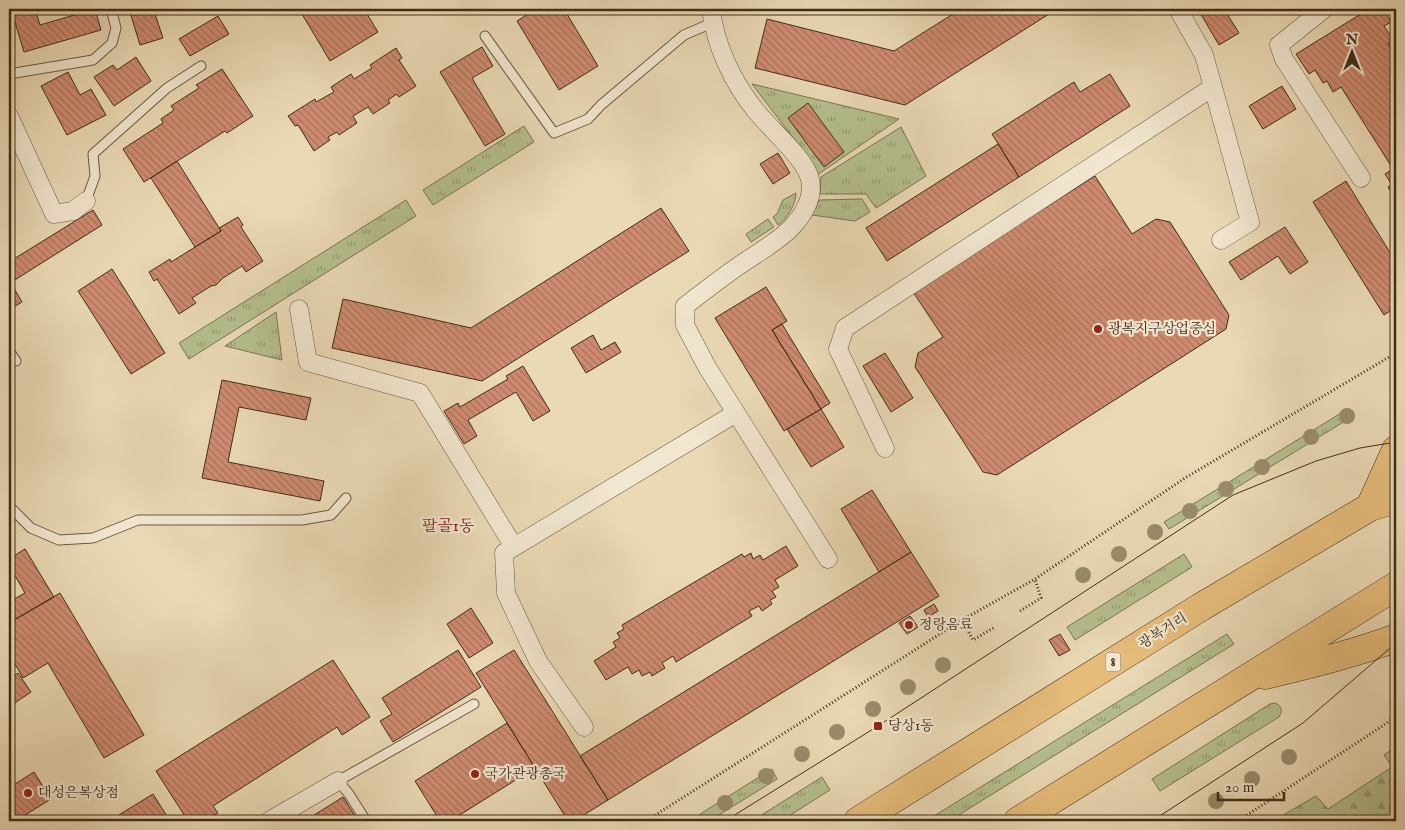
<svg xmlns="http://www.w3.org/2000/svg" width="1405" height="830" font-family="'IM FELL English','Noto Serif KR',serif">
  <defs>
    <pattern id="grass-tufts" width="24" height="20" patternUnits="userSpaceOnUse" patternTransform="scale(1.25)"><rect width="24" height="20" fill="#b5bf8e"/><path d="M3 7l-1-3M5 7V3M7 7l1-3M15 17l-1-3M17 17v-4M19 17l1-3" fill="none" stroke="#959c73"/></pattern>
    <pattern id="forest-firs" width="22" height="20" patternUnits="userSpaceOnUse" patternTransform="scale(1.25)"><rect width="22" height="20" fill="#b5bf8e"/><path d="M5 1l3.5 6h-7zM16 11l3.5 6h-7z" fill="#959c73"/></pattern>
    <pattern id="building-back-hatch" width="6" height="6" patternUnits="userSpaceOnUse" patternTransform="scale(1.25)"><rect width="6" height="6" fill="#cf8b70"/><path d="M-1 5l2 2M0 0l6 6M5-1l2 2" fill="none" stroke="#a9725b"/></pattern>
  </defs>
  <rect width="100%" height="100%" fill="#ead9b5"/>
  <filter id="stains"><feTurbulence type="fractalNoise" baseFrequency=".004" numOctaves="4"/><feColorMatrix values="0 0 0 0 .2 0 0 0 0 .09 0 0 0 0 .02 0 0 0 .5 -.17"/></filter>
  <radialGradient id="worn" r=".72"><stop offset=".6" stop-color="#630" stop-opacity="0"/><stop offset="1" stop-color="#630" stop-opacity=".3"/></radialGradient>
  <path fill="url(#grass-tufts)" stroke="#7a7654" d="M752,84l147,35 -82,56 -4,-11z
    M524,126l10,16 -101,63 -10,-15z
    M901,127l25,49 -50,32 -10,-14h-46l1,-17z
    M796,193c0,11 -9,26 -18,32l-5,-8 4,-3 6,-14z
    M862,199l8,13 -15,9 -43,-6 7,-15z
    M406,200l10,16 -227,143 -10,-16z
    M768,219l6,8 -23,15 -5,-8z
    M276,312l6,48 -57,-14z
    M1346,410l4,8 -181,111 -5,-7z
    M1184,554l8,13 -117,73 -8,-13z
    M1227,634l7,10 -285,177h-23z
    M1275,703c7,3 8,8 4,14l-119,74 -8,-12 118,-75z
    M772,769l5,10 -68,42h-20z
    M822,777l8,13 -49,31h-29z"/>
  <path fill="url(#forest-firs)" stroke="#7a7654" d="M1396,747v74h-123l43,-25 12,13 64,-42 -8,-12z"/>
  <path fill="url(#building-back-hatch)" stroke="#402e19" d="M11,9h24l5,16 55,-16 6,21 -77,22z
    M129,9h43l-17,5 8,24 -23,7z
    M299,9h65l14,23 -48,29z
    M536,9h28l34,57 -39,24 -42,-69z
    M961,9h96l-152,96 -150,-37 12,-49 127,32z
    M1202,9h22l15,24 -20,12 -20,-34z
    M1369,9h14l8,13 -7,4 9,14 -5,3 6,11 -4,2 6,11v133l-8,-13 4,-2 -7,-11 8,-5 -52,-82 -8,5 -6,-11 -4,2 -8,-13 -6,4 -13,-20z
    M218,16l11,18 -39,22 -11,-17z
    M482,47l11,19 -21,12 33,56 -20,12 -45,-74z
    M396,48l6,10 -3,2 17,26 -17,11 -2,-3 -9,6 2,3 -17,11 -5,-7 -15,9 4,7 -18,12 -2,-3 -9,5 2,3 -16,11 -16,-26 -3,1 -7,-10 27,-17 1,3 18,-10 -3,-5 20,-13 3,5 18,-11 -2,-3z
    M136,57l15,24 -37,25 -20,-29 19,-12 4,5z
    M222,69l31,47 -26,17 -2,-2 -81,51 -21,-33 40,-26 -2,-4 13,-9 -3,-4 28,-18 -3,-3z
    M68,72l12,23 11,-6 15,26 -39,20 -26,-49z
    M1110,74l20,32 -111,71 -27,-43 82,-52 6,10z
    M1282,86l14,23 -33,20 -14,-23z
    M808,103l36,49 -20,15 -36,-49z
    M998,144l21,33 -132,84 -21,-33z
    M778,153l12,20 -17,11 -13,-20z
    M177,161l44,70 -26,16 -44,-69z
    M1095,176l37,58 24,-15 14,3 59,93 -3,14 -229,146 -14,-3 -68,-105 3,-14 25,-16 -30,-45z
    M1346,181l48,78 2,-2v50l-12,8 -71,-113z
    M661,208l28,43 -207,130 -150,-33 11,-49 128,29z
    M93,210l9,15 -92,58 -1,-3v-18z
    M238,217l5,8 -2,2 22,34 -17,11 -4,-6 -19,12 -7,7 -5,1 -19,12 4,5 -17,11 -22,-35 -3,2 -5,-9 21,-13 1,3 50,-31 -2,-3z
    M1285,227l23,35 -18,12 -12,-18 -37,24 -12,-18z
    M112,269l53,84 -34,21 -53,-83z
    M9,280l13,22 -13,8z
    M766,287l21,34 -15,9 49,79 -37,22 -69,-113z
    M782,324l48,79 -9,6 -49,-79z
    M593,335l8,15 14,-8 6,10 -35,21 -15,-25z
    M885,353l28,45 -22,14 -28,-46z
    M523,366l27,45 -17,10 -17,-29 -48,28 9,16 -13,8 -20,-33 14,-8 2,4 48,-28 -2,-3z
    M222,380l89,18 -5,22 -67,-13 -11,55 96,19 -4,20 -118,-23z
    M821,409l23,38 -33,20 -24,-38z
    M872,490l39,62 -32,20 -38,-63z
    M786,546l12,20 -23,14 4,7 -7,4 4,6 -6,3 2,4 -10,7 -3,-5 -10,5 3,5 -76,46 -3,-6 -11,7 3,5 -13,8 -2,-4 -8,4 -3,-6 -7,4 -4,-7 -22,13 -12,-19 22,-14 -3,-5 7,-4 -3,-5 7,-4 -2,-4 120,-71 2,3 7,-4 2,6 7,-4 3,5z
    M25,549l29,48 -45,26v-21l16,-9 -16,-28v-6z
    M911,552l28,44 -331,204 -28,-44z
    M60,593l84,142 -40,23 -56,-95 -25,15 -14,-25v-30z
    M934,604l4,7 -10,6 -4,-7z
    M471,608l22,35 -24,15 -22,-34z
    M910,616l8,11 -11,7 -8,-11z
    M1060,634l10,16 -11,6 -10,-16z
    M458,650l23,37 -88,55 -13,-21 12,-7 -10,-16z
    M514,650l94,150 -34,21h-6l-92,-148z
    M333,660l37,57 -28,18 -5,-8 -124,79 5,7 -14,8h-16l-32,-50z
    M18,673l13,19 -22,15v-28z
    M507,723l28,45 -85,53h-10l-25,-40z
    M34,772l17,27 -29,18 3,4h-16v-33z
    M153,794l17,27h-61z
    M343,797l15,24h-44l-3,-4z"/>
  <g fill="none" stroke-linecap="round" stroke-linejoin="round">
    <defs>
      <path id="lane" d="M485,36l69,97 34,-14 13,-14 83,-70 28,-12
        M9,74l84,-14 19,-17 4,-15 -5,-19
        M86,201l9,-25 -2,-22 74,-66 34,-22
        M9,351l7,10
        M9,506l22,22 28,12 34,-2 45,-18h164l29,-5 15,-17
        M366,821l-17,-27 -11,-13 136,-77"/>
      <path id="street" d="M711,9c4,36 22,74 45,102 14,18 49,47 54,68 4,18 -6,35 -18,48 -14,15 -35,26 -52,38 -19,13 -37,27 -55,41v19l22,42 121,192
        M1324,9l-45,36 5,14 77,119
        M1213,87l37,135 -29,18
        M9,116l45,98 19,-3 13,-10
        M299,309l9,53 112,31 94,154
        M885,448l-47,-99 7,-21 368,-241 -9,-32 -26,-46
        M584,727l-46,-66 -32,-68 -2,-40 232,-140
        M269,821l69,-40"/>
      <path id="highway" d="M1370,507l26,-57
        M1265,675c44,-10 88,-21 131,-37
        M858,821l343,-214 169,-100 26,-8
        M1018,821l378,-235"/>
    </defs>
    <use href="#lane" stroke="#6a5940" stroke-width="11"/>
    <use href="#street" stroke="#6a5940" stroke-width="19"/>
    <use href="#highway" stroke="#402e19" stroke-width="29"/>
    <path stroke="#402e19" stroke-width="3" stroke-dasharray="1 2.5" stroke-linecap="butt" d="M1020,611l21,-13 -6,-19
      M962,620l11,20 22,-13
      M646,821l316,-201 73,-41 150,-101 211,-125
      M1238,821l158,-104"/>
    <use href="#lane" stroke="#f1e6cf" stroke-width="9"/>
    <use href="#street" stroke="#f1e6cf" stroke-width="18"/>
    <use href="#highway" stroke="#e5bc7a" stroke-width="28"/>
    <path stroke="#402e19" stroke-width="1" d="M725,821l153,-95 355,-231 83,-34 44,-13 36,-6
      M1152,821l151,-98 93,-80"/>
  </g>
  <g fill="#998b6c">
    <circle cx="1347" cy="416" r="8"/>
    <circle cx="1311" cy="437" r="8"/>
    <circle cx="1262" cy="467" r="8"/>
    <circle cx="1226" cy="489" r="8"/>
    <circle cx="1190" cy="511" r="8"/>
    <circle cx="1155" cy="532" r="8"/>
    <circle cx="1119" cy="554" r="8"/>
    <circle cx="1083" cy="575" r="8"/>
    <circle cx="943" cy="665" r="8"/>
    <circle cx="908" cy="687" r="8"/>
    <circle cx="873" cy="709" r="8"/>
    <circle cx="837" cy="732" r="8"/>
    <circle cx="802" cy="754" r="8"/>
    <circle cx="1289" cy="757" r="8"/>
    <circle cx="766" cy="776" r="8"/>
    <circle cx="1252" cy="779" r="8"/>
    <circle cx="1216" cy="801" r="8"/>
    <circle cx="725" cy="803" r="8"/>
  </g>
  <g fill="#8f2418" stroke="#f1e6cf" stroke-width="2">
    <circle cx="1098" cy="329" r="5"/>
    <circle cx="909" cy="625" r="5"/>
    <rect x="873" y="721" width="10" height="10" rx="2.5"/>
    <circle cx="475" cy="774" r="5"/>
    <circle cx="28" cy="793" r="5"/>
  </g>
  <g text-anchor="middle" dominant-baseline="central" stroke-width="4.5" stroke-linejoin="round" paint-order="stroke">
    <rect fill="#f1e6cf" stroke="#756550" stroke-width="1" x="1105.5" y="652.5" width="15" height="19" rx="4"/>
    <g font-size="12" font-weight="bold" fill="#402e19">
      <text x="1113" y="662">8</text>
    </g>
    <g font-size="14" fill="#402e19" stroke="#f1e6cf" text-anchor="start">
      <text x="1108" y="329">광복지구상업중심</text>
      <text x="919" y="625">정랑음료</text>
      <text x="888" y="726">당상1동</text>
      <text x="485" y="774">국가관광총국</text>
      <text x="38" y="793">대성은복상점</text>
    </g>
    <g font-size="14" fill="#402e19" stroke="#f1e6cf">
      <text transform="translate(1163 631) rotate(-32)">광복거리</text>
    </g>
    <g font-size="16" fill="#7a1f14" stroke="#f1e6cf">
      <text x="448" y="527">팔골1동</text>
    </g>
  </g>
  <rect width="1405" height="830" fill="none" stroke="#ead9b5" stroke-width="30"/>
  <rect x="10" y="10" width="1385" height="810" fill="none" stroke="#402e19" stroke-width="2.5"/>
  <rect x="15" y="15" width="1375" height="800" fill="none" stroke="#402e19"/>
  <g transform="translate(1352 52)" stroke="#f1e6cf" stroke-width="4" paint-order="stroke">
  <path d="M0-4L9 19L0 12L-9 19Z" fill="#402e19"/>
  <text y="-8" font-size="14" font-weight="bold" text-anchor="middle" fill="#402e19">N</text>
  </g>
  <path d="M1218 792v8h66v-8" fill="none" stroke="#402e19" stroke-width="2.5"/>
  <text x="1225" y="792" font-size="15" fill="#402e19" stroke="#f1e6cf" stroke-width="4" paint-order="stroke">20 m</text>
  <rect width="100%" height="100%" filter="url(#stains)"/>
  <rect width="100%" height="100%" fill="url(#worn)"/>
</svg>
